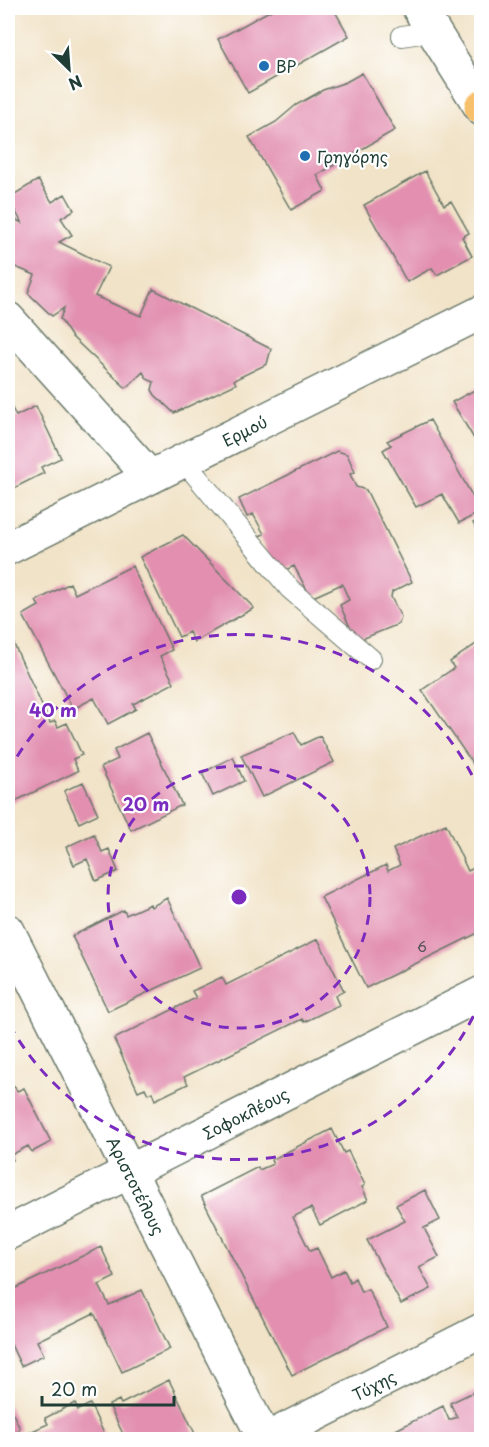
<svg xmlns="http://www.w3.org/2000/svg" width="489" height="1447" font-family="'Playpen Sans',sans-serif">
  <rect width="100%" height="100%" fill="#fff"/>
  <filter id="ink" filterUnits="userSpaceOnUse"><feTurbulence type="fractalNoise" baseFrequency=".0167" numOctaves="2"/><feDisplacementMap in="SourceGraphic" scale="12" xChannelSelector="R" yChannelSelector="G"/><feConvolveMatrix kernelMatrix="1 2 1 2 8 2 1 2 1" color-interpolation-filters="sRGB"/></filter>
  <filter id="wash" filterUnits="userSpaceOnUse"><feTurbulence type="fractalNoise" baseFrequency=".008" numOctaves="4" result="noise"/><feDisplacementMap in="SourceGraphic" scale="24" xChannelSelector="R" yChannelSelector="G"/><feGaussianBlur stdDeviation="1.35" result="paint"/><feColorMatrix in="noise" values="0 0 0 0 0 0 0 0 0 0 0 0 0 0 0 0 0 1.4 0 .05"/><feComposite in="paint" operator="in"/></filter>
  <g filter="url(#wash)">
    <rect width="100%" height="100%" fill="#f1e3c8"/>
    <g id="blocks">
      <path fill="#e28fb0" d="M275,8h58l16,28 -101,57 -30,-54z
        M362,73l33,57 -78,45 8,16 -34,19 -42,-73 27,-15 20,-17 27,-15 23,-8z
        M425,171l19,34 7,-4 18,32 -7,4 10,19 -35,19 -5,-7 -25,14 -43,-77z
        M38,180l14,22 13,-8 9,16 -13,8 11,17 -13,7 50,25 -14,29 46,20 12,-27 118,60 -4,15 -33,16 2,4 -62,29 -19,-18 -3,-5 2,-8 -7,-3 -4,-7 -17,16 -55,-52 -11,-17 4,-11 -12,8 -24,-23 7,-18 -27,-11v-40l3,-7 11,6 -14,-25z
        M482,386v66l-30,-50z
        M8,400l8,16 20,-10 25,52 -20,9 3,6 -36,18z
        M430,420l51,92 -22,11 -17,-29 -26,13 -33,-57 8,-5 -4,-4z
        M337,451l10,3 8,18 -5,2 6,13 10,3 46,92 -20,10 -1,5 10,20 -2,7 -37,15 -7,-1 -15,-33 9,-5 -7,-16 -29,13 -5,-5 -14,-26 -17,8 -18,-38 5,-2 -11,-20 -6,3 -8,-18z
        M482,518v20l-9,-15z
        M183,535l71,73 -60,34 -5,-10 -10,5 -39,-80z
        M132,566l40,84 -12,6 14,27 -41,21 3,5 -28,15 -14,-26 -21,11 -50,-94 16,-9 -3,-5 34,-18 5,11z
        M12,640l38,83 5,-2 3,6 9,-4 15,32 -9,4 5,12 -69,33 -1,-162z
        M482,640v137l-60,-87 32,-22 -4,-6z
        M294,732l7,13 19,-9 14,26 -72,35 -21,-42z
        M147,733l35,72 -51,25 -30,-63 17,-8 -4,-9z
        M233,757l11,24 -31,15 -11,-23z
        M83,782l15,32 -19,9 -15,-32z
        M446,824l22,47 14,-7v67l-116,57 -45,-91 65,-32 2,6 12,-6 -7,-16z
        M94,834l8,18 7,-3 9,22 -22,10 -9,-22 -13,6 -8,-18z
        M167,898l33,70 -92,43 -36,-75 52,-26 2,5 24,-11 1,3z
        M318,939l26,52 -9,5 4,9 -35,17 -2,-3 -118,58 4,7 -33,16 -3,-8 -4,2 -3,-6 -7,3 -24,-52 82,-41 -4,-7 30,-14 4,8z
        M14,1086l3,5 7,-3 27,54 -19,10 -4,-6 -17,9 2,5 -5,2v-72z
        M332,1129l12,24 4,-2 17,34 -3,2 6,13 -48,25 -9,-17 -18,9 17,34 7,-3 14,29 13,-7 6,12 5,-4 6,14 7,-3 19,38 -95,48 -91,-179 57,-29 1,3 14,-6 -2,-4z
        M425,1190l15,30 -16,8 15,29 -20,10 12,22 -30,15 -34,-64 38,-19 -9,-16z
        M101,1247l14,30 -16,8 10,20 33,-15 28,59 -48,23 -28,-59 -57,28 7,14 -23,11 -13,-28v-46z
        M169,1380l29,60h-67l-3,-6 -4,2 -15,-31 10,-5 2,4z
        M482,1388v52h-106l67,-34 6,14 8,-3 -7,-14z
        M8,1403l12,26 -12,6z
        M75,1403l3,7 12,-6 17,36h-76l-3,-7 20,-9 -3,-6z"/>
    </g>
  </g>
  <g filter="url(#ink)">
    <use href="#blocks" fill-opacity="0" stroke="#687768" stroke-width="1.5"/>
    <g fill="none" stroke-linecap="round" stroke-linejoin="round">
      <defs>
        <path id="service" d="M402,36l32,-5
          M183,460l107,129 81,70"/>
        <g id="minor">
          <path d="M8,319l142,158"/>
          <path id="s1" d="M8,548l474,-236"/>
          <path id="s2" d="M8,931l257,509 217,-110"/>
          <path id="s3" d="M8,1233l474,-240"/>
        </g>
        <path id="tertiary" d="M419,8l63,101"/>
        <path id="primary" d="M481,107l1,1"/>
      </defs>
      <use href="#service" stroke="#687768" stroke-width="22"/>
      <use href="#minor" stroke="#687768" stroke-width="36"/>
      <use href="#tertiary" stroke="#687768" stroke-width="36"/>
      <use href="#primary" stroke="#687768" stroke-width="36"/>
      <use href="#service" stroke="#fff" stroke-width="20"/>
      <use href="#minor" stroke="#fff" stroke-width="33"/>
      <use href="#tertiary" stroke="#fff" stroke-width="33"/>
      <use href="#primary" stroke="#f7c06c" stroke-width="33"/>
    </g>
  </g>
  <g fill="none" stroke="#7b2cbf" stroke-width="3" stroke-dasharray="10 8">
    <circle cx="239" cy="897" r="131"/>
    <path d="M481 1000A263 263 0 0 1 8 1022M8 772A263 263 0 0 1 481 794"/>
  </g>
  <g fill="#1f6fb2" stroke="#fff" stroke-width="2">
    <circle cx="264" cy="66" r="6"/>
    <circle cx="305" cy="156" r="6"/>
  </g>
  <g text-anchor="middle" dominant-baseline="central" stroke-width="4.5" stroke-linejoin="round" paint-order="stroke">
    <g font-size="14" fill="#505253">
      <text x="422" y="946">6</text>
    </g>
    <g font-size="16" fill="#1f3d34" stroke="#fff" text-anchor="start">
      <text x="276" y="66">BP</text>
      <text x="317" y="156">Γρηγόρης</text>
    </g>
    <g font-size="16" fill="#1f3d34" stroke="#fff">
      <text stroke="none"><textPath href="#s1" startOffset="264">Ερμού</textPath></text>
      <text stroke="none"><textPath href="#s3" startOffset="266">Σοφοκλέους</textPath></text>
      <text stroke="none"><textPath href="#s2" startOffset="285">Αριστοτέλους</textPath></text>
      <text stroke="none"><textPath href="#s2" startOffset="692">Τύχης</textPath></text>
    </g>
  </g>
  <circle cx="239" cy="897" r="9" fill="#7b2cbf" stroke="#fff" stroke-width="3"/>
  <g font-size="18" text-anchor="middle" font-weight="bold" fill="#7b2cbf" stroke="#fff" stroke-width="4.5" stroke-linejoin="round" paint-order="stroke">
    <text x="53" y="717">40 m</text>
    <text x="146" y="811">20 m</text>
  </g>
  <rect width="489" height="1447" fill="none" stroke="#fff" stroke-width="30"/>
  <g transform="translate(69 69) rotate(155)" stroke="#ffffff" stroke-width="4.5" paint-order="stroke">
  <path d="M0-4.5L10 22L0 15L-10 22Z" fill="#1f3d34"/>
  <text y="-9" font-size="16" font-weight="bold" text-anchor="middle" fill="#1f3d34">N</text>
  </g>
  <path d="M42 1396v9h132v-9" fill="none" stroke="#1f3d34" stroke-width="3"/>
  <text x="51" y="1396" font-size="18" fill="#1f3d34" stroke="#ffffff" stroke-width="4.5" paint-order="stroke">20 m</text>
</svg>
